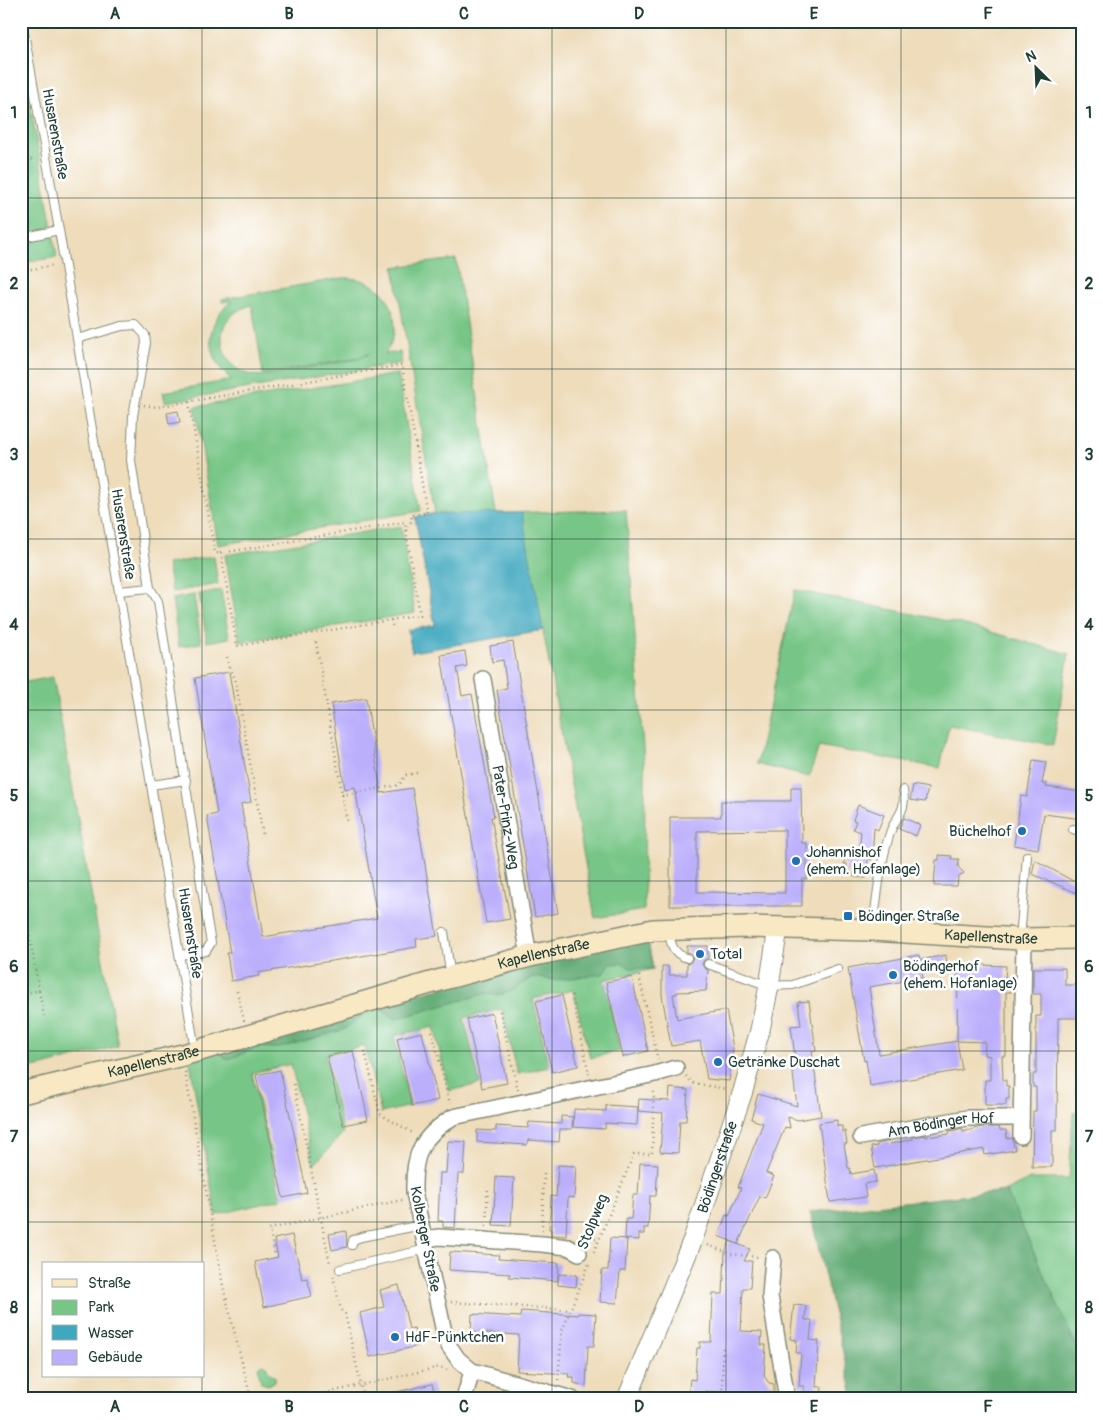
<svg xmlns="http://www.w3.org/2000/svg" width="1103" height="1420" font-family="Pangolin,sans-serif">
  <rect width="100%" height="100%" fill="#fff"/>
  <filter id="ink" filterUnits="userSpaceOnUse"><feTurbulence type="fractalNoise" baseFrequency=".02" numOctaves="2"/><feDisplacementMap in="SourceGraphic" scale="10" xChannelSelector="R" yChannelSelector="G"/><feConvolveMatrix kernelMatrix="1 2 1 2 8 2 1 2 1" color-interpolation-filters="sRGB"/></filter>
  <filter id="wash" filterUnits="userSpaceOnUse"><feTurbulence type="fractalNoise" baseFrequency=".0096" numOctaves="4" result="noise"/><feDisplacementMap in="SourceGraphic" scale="20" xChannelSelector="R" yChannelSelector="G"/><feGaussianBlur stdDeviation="1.12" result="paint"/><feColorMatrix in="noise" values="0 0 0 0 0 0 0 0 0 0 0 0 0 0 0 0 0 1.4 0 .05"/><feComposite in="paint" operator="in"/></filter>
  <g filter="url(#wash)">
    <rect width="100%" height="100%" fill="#eedcba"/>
    <path fill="#78c687" stroke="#4c825e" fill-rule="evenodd" d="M21,53l36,204 -36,6z
      M456,259l40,254 130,-3 19,266 -1,134 -49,8 -52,-288 -131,22 -4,-22 27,-5 -20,-108 20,-4 -41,-246z
      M342,278c44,-2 67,40 43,76l15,-2 2,11 -237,39 -2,-10 69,-12c-4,-4 -10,-8 -13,-14 -16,-22 -8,-50 13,-65l-10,1v-3zM248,306l4,-1 11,69 96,-16 11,-5 -12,6c-23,4 -46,8 -68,12 -12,2 -26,6 -38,4 -19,-3 -31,-20 -30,-39 1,-15 12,-25 26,-30z
      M398,374l23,137 -203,34 -23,-138z
      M401,526l14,87 -175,29 -15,-87z
      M214,556l4,28 -46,8 -5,-28z
      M221,590l8,48 -22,4 -8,-48z
      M795,590l167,34 107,30 -16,91 -104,-20 -9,43 -121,-22 -10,31 -52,-13z
      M194,595l7,48 -22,4 -7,-48z
      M53,677l65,369 -75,20 -22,4v-387z
      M647,935l6,34 -49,11 16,71 -30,7 -17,-68 -40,9 16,68 -32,7 -15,-65 -38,9 16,66 -31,7 -15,-64 -40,9 16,70 -29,7 -16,-67 -40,9 18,78 -29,32 -23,-101 -39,9 29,126 -65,16 -27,-159z
      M1082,1112v247l-76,-168 24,-12h39l4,-66z
      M262,1364l4,2 4,7 5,3v5l-6,4 -8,-2 -3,-16z"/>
    <path fill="#62ab74" stroke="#407454" d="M647,935l6,34 -23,-1 -7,-5 -13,1 -7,10 -48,6 -23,-3c-14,9 -28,23 -45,16l-91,26 -16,-10 -3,-5z
      M363,1008l2,6 -22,16 -64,18 -20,-1 -33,13 -7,-12z
      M1006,1191l76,168v40h-228l-44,-187z"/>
    <path fill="#3fa8bf" stroke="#2f727a" d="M522,513l21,117 -131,22 -4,-22 27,-5 -20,-108 20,-3z"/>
    <g id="blocks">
      <path fill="#bbaffc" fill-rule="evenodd" d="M178,411l2,11 -11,2 -2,-11z
        M513,642l45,271 -23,4 -38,-227 10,-2 -4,-28 -11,2 -2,-16z
        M465,651l2,15 -10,2 5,28 10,-2 22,123h-3l19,102 -24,4 -45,-268z
        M229,672l22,130 -10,2 22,133 114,-19 -22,-131 -10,2 -14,-85 35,-6 15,95 31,-5 25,148 -21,3 1,8 -159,26 1,3 -28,5 -4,-28h3l-23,-137 10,-2 -22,-136z
        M1033,760l13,2 -4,22h5l-1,3 36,5v27l-38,-5 -6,35 -24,-4 7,-49 6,1z
        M913,785l15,3 -3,14 -15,-2z
        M791,787h10l1,56h5v36h-5v27h-132v-89h51v-16h70zM785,830v63l-88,-1v-61z
        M858,805l26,10 -6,15 -4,-2 -2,32 -4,-1 -2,19 -12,-1v-3l-8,-1 1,-9h-3l2,-14 13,1 2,-19 -8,-3 3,-8 -3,-1z
        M904,818l16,7 -4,11 -17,-7z
        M939,855l13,1 -1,3h8l-1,8 6,6 -6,5 -1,8h-23l2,-26h3z
        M1035,860l47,26v9l-50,-21z
        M687,946h21v12l-4,2 -2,4 2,4 4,2 -2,21 -29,1v2h-4l4,25 49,-9 7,39 -4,32 -22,-2 -7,-38 -29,5 -9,-51v-29h6l1,9h18v-11l4,-2 2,-4 -2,-4 -4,-2z
        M919,955l1,5 26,-5 1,14 -25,4 1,5 -54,9 10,67 78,-13 1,-77 48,2 -1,12h7l-1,14h-5v64h-4l1,24h3v6h3v13h-3v6h-21v-25h5v-24l-6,-1 1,-13 -28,-1 5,29 -92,16 -4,-26 -2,1 -16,-93z
        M1033,968h32v17h17v33h-24l-1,112h-5v37h-20l1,-56h3v-24h-3v-13h3v-58h5v-22h-8z
        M632,977l16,74 -25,6 -17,-75z
        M562,995l16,71 -26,6 -16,-71z
        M809,1001l7,50h-4l9,65 -23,4 -10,-3 2,11 -5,-1 -19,46 8,3 -9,22 -5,-2 -22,48 -20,-8 8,-21 3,1 12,-28 -3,-1 25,-64 -12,-4 2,-7 5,-18 39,12 -5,-40 4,-1 -5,-39 10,-1 -3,-23z
        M492,1013l15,70 -25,5 -15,-69z
        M422,1032l16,68 -26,6 -15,-68z
        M353,1051l15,69 -25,5 -16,-69z
        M280,1070l27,123 -24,5 -27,-123z
        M670,1088l18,2 -2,31h-6l-2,32 -18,-1 3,-39 -25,-2 1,-12 30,2z
        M606,1105l32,2 -1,18 -32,-2v6l-32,-2 1,-18 32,2z
        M561,1116l12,1 -1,12h-12l-1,13 -31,-2 -1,5 -50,-3v-12l19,1v-5l32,2 1,-6 32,2z
        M837,1120v6h5v6l3,-1 2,13h-3l4,24h2l1,6 23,-4 2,12 -12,2 2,13 -36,5 -11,-79z
        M981,1127h18l1,3h6l1,9 5,-1 3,12 -30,5 -1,-6 -109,19 -4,-21 6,-1v-2l12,-3 1,3 23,-5v-2l13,-2v2l24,-3 -1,-3 7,-1 6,-2 1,4z
        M448,1141l18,1 -2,32h-6l-3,54 -12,-1v-6h-5l2,-48h6z
        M640,1163l18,1 -2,32h-6l-2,32h-4v6h-5v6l-14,-1 1,-20h5l2,-24h5z
        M558,1165l18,1 -2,32 -6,-1 -2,39 -15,-1v-6h-2l2,-33 5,1z
        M496,1177l18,1 -3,48 -18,-1z
        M346,1231l1,16 -15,3 -3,-16z
        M292,1235l10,44 5,-1 5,18 -48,11 -9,-45 23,-5 -4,-18z
        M610,1238l17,1 -2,32h-5l-3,32 -17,-1 2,-32h6z
        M730,1241l20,8 -6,12h8l-2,27h-7l-2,43 21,1 -1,13h5l-2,31 5,7 5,1v11l-68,-4v8h-18l2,-20 5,1 2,-32h3v-6h11l2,-48h10l2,-42z
        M450,1252l49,3 -1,4 61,4 -1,18 -49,-4 1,-3 -61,-4z
        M558,1274l19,1 -1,12 -18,-2z
        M399,1285l10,44 5,-1 4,18 -48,11 -10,-44 24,-6 -4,-17z
        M794,1305l12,1 -1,14h7l-2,20 9,1 -3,46h6l-1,12h-17v-13h-5l2,-33h-5l1,-13 -7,-1z
        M521,1311l57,4v-2l18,1 -2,32h-6l-2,40 -12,-3v-6h-6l1,-3 -52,-3 2,-36 -48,-3 1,-18 48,3z
        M432,1384l3,11 -16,4h-31v-5z"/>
    </g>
  </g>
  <g filter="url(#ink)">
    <use href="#blocks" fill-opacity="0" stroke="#868c77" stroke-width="1"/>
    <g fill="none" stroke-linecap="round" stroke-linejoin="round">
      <defs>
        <path id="service" d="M22,21l37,209 136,820
          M21,238l38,-8
          M77,339l45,-13 14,-1 9,10 1,8 -13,73 -2,44 19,128
          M119,591l31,-3 8,13c18,114 33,228 53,342l-5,8 -26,4
          M151,785l35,-5
          M1073,829l9,3
          M873,928c4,-31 7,-65 17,-95 6,-18 17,-20 13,-43
          M668,931c3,13 5,23 19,27
          M444,932l7,45
          M1020,939l7,-83
          M708,964l61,22 24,-1 45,-16
          M352,1245l1,-5 8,-3 61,-12
          M340,1269l87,-20"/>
        <g id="minor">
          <path id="s1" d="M483,679l44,266 3,11"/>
          <path d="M1021,1136l3,-197"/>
          <path id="s2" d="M861,1137l106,-19h54"/>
          <path d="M425,1239l14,-2 103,7 26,3 11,6"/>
          <path d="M773,1258l-3,38 17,103"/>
          <path d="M464,1399l8,-28"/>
          <path d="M572,1399l-100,-28 -14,-12 -9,-13 -5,-14 -30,-140c-1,-38 7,-55 39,-75l202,-43 21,-6"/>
        </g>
        <g id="tertiary">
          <path id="s3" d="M627,1399l66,-160 50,-148 17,-61 9,-44 9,-58"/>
        </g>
        <g id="secondary">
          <path id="s4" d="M21,1093l162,-38 268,-78 79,-21 123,-26 93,-3 126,3 148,9 62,-1"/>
        </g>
      </defs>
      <use href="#service" stroke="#868c77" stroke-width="10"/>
      <use href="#minor" stroke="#868c77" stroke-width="18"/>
      <use href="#tertiary" stroke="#868c77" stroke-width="21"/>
      <use href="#secondary" stroke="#868c77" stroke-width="24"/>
      <path stroke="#868c77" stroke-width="2.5" stroke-dasharray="1 4" stroke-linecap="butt" d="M21,161l15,-2
        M21,271l34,-6
        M189,402l26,151h6
        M144,405l13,2 245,-42 25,148 -16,2 1,5 -6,10 14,85 -183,31 -16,-93 184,-31 1,8
        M391,620l2,8
        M316,642l31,180
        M227,657l2,11 6,10 28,158
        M342,795l57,-10 7,-10 11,-2
        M21,886l18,105 -18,2
        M639,976l19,84
        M39,991l5,25
        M237,991l7,30
        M572,995l17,79
        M500,1011l18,79
        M432,1031l18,73
        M365,1051l15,63 33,19
        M185,1072l38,214 28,113
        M686,1076l7,7 34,6
        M294,1084l36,180
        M486,1226l2,-38
        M542,1230l2,-56
        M585,1239h14
        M708,1245l23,9 27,3
        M594,1252l40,-98h18l2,-66
        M276,1258l-7,-29 133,-29
        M333,1276l8,34 4,4 19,85
        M451,1302l119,8
        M558,1380l4,-49 27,-67
        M314,1399l-1,-3 127,-29 10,4
        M722,1399l1,-55"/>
      <use href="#service" stroke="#fff" stroke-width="8"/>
      <use href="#minor" stroke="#fff" stroke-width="15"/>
      <use href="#tertiary" stroke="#fff" stroke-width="19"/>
      <use href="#secondary" stroke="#f8e8c3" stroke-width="21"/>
    </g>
  </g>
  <path fill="none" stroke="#1f3d34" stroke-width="1" stroke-opacity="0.55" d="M202,21v1243M377,21v1378M552,21v1378M726,21v1378M901,21v1378M21,198h1061M21,369h1061M21,539h1061M21,710h1061M21,881h1061M21,1051h1061M21,1222h1061M202,1376v23"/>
  <g fill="#1f6fb2" stroke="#fff" stroke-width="2">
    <circle cx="1022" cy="831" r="5"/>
    <circle cx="796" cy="861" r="5"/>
    <rect x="843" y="911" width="10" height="10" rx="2.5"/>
    <circle cx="700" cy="954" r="5"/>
    <circle cx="893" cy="975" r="5"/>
    <circle cx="718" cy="1062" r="5"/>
    <circle cx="395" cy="1337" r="5"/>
  </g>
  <g text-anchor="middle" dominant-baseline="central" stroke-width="5" stroke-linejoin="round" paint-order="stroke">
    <g font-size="15" fill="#1f3d34" stroke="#fff">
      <text transform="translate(55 134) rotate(80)">Husarenstraße</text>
      <text transform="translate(123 534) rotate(81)">Husarenstraße</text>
      <text stroke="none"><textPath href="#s1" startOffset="140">Pater-Prinz-Weg</textPath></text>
      <text transform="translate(190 933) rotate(81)">Husarenstraße</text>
      <text stroke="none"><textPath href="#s4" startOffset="991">Kapellenstraße</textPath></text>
      <text stroke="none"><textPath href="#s4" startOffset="541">Kapellenstraße</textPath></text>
      <text stroke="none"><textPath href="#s4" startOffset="136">Kapellenstraße</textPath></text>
      <text stroke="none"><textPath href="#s2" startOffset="81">Am Bödinger Hof</textPath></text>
      <text stroke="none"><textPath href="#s3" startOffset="249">Bödingerstraße</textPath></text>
      <text transform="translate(593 1222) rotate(-68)">Stolpweg</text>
      <text transform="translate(425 1239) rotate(79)">Kolberger Straße</text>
    </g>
    <g font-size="15" fill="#1f3d34" stroke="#fff" text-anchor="start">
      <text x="1012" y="831" text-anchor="end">Büchelhof</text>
      <text x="806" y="852">Johannishof<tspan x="806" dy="17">(ehem. Hofanlage)</tspan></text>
      <text x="858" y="916">Bödinger Straße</text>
      <text x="710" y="954">Total</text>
      <text x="903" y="966">Bödingerhof<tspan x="903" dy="17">(ehem. Hofanlage)</tspan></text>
      <text x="728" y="1062">Getränke Duschat</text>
      <text x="405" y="1337">HdF-Pünktchen</text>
    </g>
  </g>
  <rect width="1103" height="1420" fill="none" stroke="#fff" stroke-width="55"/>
  <rect x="42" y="1262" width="162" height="115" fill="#ffffff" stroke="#a5b1ae"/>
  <rect x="52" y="1279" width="25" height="8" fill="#f8e8c3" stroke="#a5b1ae"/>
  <text x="88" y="1288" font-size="15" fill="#1f3d34">Straße</text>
  <rect x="52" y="1300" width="25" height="15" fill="#78c687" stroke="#a5b1ae"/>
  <text x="88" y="1312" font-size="15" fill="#1f3d34">Park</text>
  <rect x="52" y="1325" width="25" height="15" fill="#3fa8bf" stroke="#a5b1ae"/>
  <text x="88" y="1338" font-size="15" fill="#1f3d34">Wasser</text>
  <rect x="52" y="1350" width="25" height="15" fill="#bbaffc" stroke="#a5b1ae"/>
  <text x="88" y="1362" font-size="15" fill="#1f3d34">Gebäude</text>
  <g transform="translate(1036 68) rotate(336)" stroke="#ffffff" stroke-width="4" paint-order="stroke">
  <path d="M0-4L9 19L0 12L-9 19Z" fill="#1f3d34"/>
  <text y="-8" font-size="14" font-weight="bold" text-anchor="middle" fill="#1f3d34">N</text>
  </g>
  <rect x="28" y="28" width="1048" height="1364" fill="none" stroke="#1f3d34" stroke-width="2"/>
  <g font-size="16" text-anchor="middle" font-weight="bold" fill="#1f3d34">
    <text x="115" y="19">A</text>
    <text x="289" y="19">B</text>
    <text x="464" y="19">C</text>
    <text x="639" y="19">D</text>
    <text x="814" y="19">E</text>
    <text x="988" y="19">F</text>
    <text x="14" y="118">1</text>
    <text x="1089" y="118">1</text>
    <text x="14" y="289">2</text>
    <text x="1089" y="289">2</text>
    <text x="14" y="460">3</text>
    <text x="1089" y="460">3</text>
    <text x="14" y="630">4</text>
    <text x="1089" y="630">4</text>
    <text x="14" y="801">5</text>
    <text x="1089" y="801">5</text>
    <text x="14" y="972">6</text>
    <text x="1089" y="972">6</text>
    <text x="14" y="1142">7</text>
    <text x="1089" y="1142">7</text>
    <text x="14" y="1313">8</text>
    <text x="1089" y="1313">8</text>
    <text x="115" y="1412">A</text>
    <text x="289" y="1412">B</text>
    <text x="464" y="1412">C</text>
    <text x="639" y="1412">D</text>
    <text x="814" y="1412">E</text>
    <text x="988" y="1412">F</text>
  </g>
</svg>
